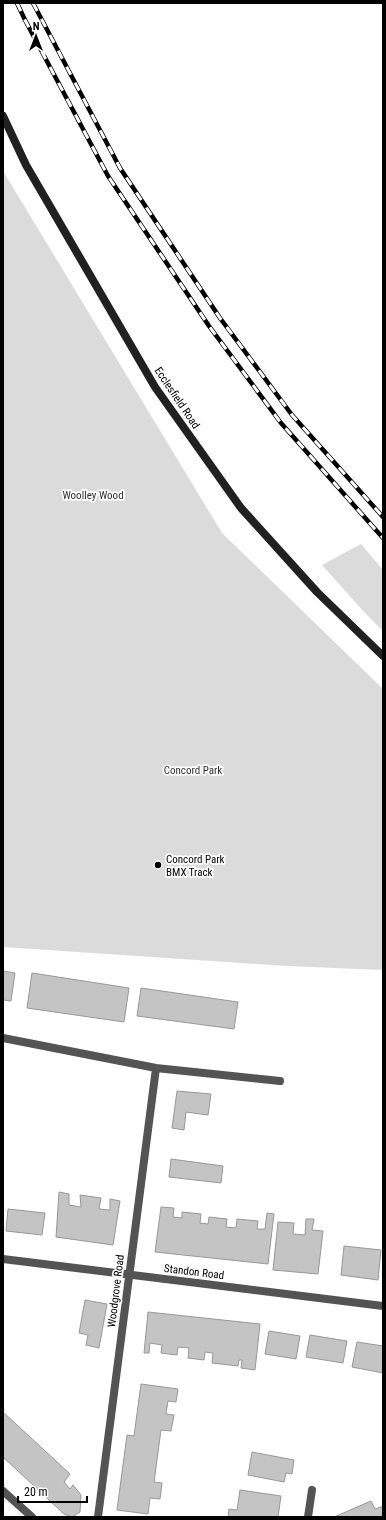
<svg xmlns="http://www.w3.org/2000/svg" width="386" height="1520" font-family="'Roboto Condensed',sans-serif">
  <rect width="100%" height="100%" fill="#fff"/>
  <path fill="#dbdbdb" d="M3,171l219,362 161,156v281l-96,-4 -284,-19z
    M361,544l22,26v61l-18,-18 -43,-48z"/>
  <path fill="#c4c4c4" stroke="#989898" d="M3,971l12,2 -4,28 -8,-1z
    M32,973l97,15 -5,34 -97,-14z
    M141,988l97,14 -4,27 -97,-13z
    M177,1091l34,3 -3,21 -22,-3 -2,18 -12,-2z
    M171,1159l52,7 -2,17 -52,-6z
    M59,1192l10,2v11l12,2 -1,-12 21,3 -2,11 11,1v-11l10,2 -7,44 -57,-8z
    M161,1207l13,1 -1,9 9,1v-6l19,2 -1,9 8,1 1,-7 18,2 -1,8 10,1 1,-9 21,2 -1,8h8l2,-16 7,1 -6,50 -113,-12z
    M8,1209l37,4 -3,22 -36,-4z
    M306,1219h8l-2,11 11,1 -5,43 -45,-4 5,-48 16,1 -1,11 12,1z
    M344,1246l37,4 -3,30 -37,-5z
    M85,1300l22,4 -8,44 -13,-3 2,-10 -9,-2z
    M148,1312l112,12 -5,46 -14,-2 1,-8h-3l-1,6 -26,-3 1,-10 -8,-1 -1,8 -16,-2 1,-10 -11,-1 -1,8 -16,-2 1,-8 -12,-2 -1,10h-5z
    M269,1331l31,5 -4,23 -31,-5z
    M310,1335l37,6 -4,22 -37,-6z
    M357,1342l26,4v27l-31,-6z
    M141,1384l37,5 -2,13 -8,-1 -2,13 8,1 -3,16 -10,-1 -7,52 8,1 -2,16 -10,-1 -2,16 -31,-4 10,-75 7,1z
    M3,1412l67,62 -6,8 6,7 3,-4 8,10 -1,17 -8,5 -8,-3 -61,-57z
    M252,1452l42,8 -2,14 -6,-1 -2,9 -36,-7z
    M240,1490l41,6 -3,21h-50l1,-8 8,1z
    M371,1501l4,8 8,-3v11h-49z"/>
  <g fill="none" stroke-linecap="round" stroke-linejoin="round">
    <path stroke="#545454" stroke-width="8" d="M3,1038l153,30 124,13
      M3,1259l380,47
      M3,1491l29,26
      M98,1517l58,-449
      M308,1517l4,-27"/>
    <path stroke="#212121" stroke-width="8" d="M3,116l23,49 129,222 86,121 76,84 66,64"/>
    <defs>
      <path id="rail" d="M17,3l8,17 83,156 101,150 72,97 102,115
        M33,3l87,165 100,150 72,97 91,102"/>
    </defs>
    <use href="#rail" stroke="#000" stroke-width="4.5"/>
    <use href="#rail" stroke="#fff" stroke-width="3" stroke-dasharray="9" stroke-linecap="butt"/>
  </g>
  <circle fill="#000" stroke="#fff" stroke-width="1.5" cx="158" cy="865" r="4"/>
  <g text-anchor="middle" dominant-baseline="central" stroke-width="3.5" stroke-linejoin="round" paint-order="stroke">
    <g font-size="11" fill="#000" stroke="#fff">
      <text transform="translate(177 398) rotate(56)">Ecclesfield Road</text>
      <text transform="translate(194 1272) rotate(7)">Standon Road</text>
      <text transform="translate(116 1291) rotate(-83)">Woodgrove Road</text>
    </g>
    <g font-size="11" fill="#323232" stroke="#fff">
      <text x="93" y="495">Woolley Wood</text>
      <text x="193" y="770">Concord Park</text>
    </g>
    <g font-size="11" fill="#000" stroke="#fff" text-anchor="start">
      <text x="166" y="859">Concord Park<tspan x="166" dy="13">BMX Track</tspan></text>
    </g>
  </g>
  <rect width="386" height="1520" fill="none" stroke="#000000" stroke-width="8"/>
  <g transform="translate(36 36)" stroke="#ffffff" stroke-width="3" paint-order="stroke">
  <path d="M0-3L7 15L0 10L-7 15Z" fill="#000000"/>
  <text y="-6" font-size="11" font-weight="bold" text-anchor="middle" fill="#000000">N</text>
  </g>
  <path d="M18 1496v6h69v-6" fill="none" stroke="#000000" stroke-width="2"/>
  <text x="24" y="1496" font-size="12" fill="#000000" stroke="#ffffff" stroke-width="3" paint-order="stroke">20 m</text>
</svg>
